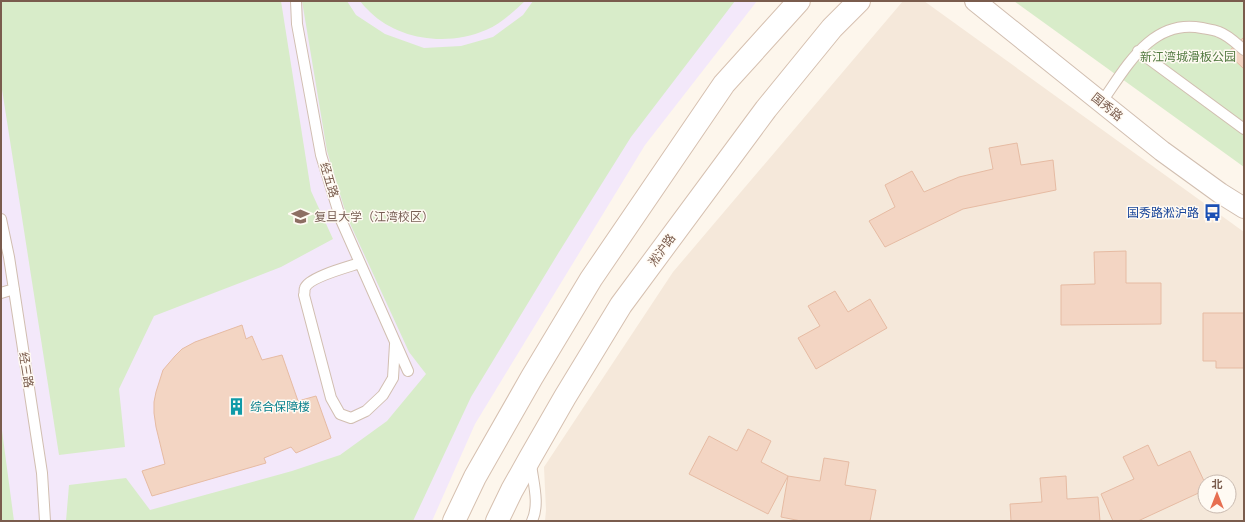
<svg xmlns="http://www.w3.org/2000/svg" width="1245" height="522" font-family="'Fira Sans Condensed','Noto Sans SC',sans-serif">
  <rect width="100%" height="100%" fill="#fdf6ec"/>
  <path fill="#f5e8da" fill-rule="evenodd" d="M903,1h21l320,231v289h-699l1,-11 -2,-43 129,-195zM1205,482h24v24h-24z"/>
  <path fill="#f3e8fa" d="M1,1h756l-112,144 -170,279 -43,97h-431z"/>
  <path fill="#d8ecc9" d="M1,1h280l30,190 22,48 -52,28 -127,49 -35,73 6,58 -66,8 -58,-372z
    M302,1h45l9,14 29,19 39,14 37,-2 32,-9 30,-22 10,-14h202l-104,136 -72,115 -88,145 -58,124h-347l3,-36 57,-7 24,32 142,-39 48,-16 47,-34 39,-47 -17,-22 -62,-135 -20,-66z
    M360,1h165c-12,11 -24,23 -39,29 -37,16 -86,11 -116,-18 -3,-3 -7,-7 -10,-11z
    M1014,1h230v166z
    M1,423l13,98h-13z"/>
  <path fill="#f3d5c3" stroke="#e6bba3" d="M1244,37v32l-17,-16z
    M1017,143l4,22 32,-5 3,30 -93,19 -78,38 -16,-26 26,-14 -10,-22 27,-14 12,21 35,-15 34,-8 -4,-21z
    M1126,251v32h35v41l-100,1v-40l34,-1 -1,-32z
    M835,291l13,21 22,-13 17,29 -71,41 -18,-31 22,-12 -12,-20z
    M1203,313h41v55h-28v-7h-13z
    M242,325l4,14 6,-3 10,24 20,-5 16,46 18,-5 15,42 -35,15 -5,-6 -27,11 2,5 -114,33 -10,-25 23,-7 -9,-37 -2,-14v-11l2,-10 7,-22 12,-14 7,-7 13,-7z
    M748,429l23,12 -10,21 27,14 -20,38 -79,-40 20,-38 28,15z
    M1148,445l10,21 32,-15 15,32v7l-67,31h-25l-12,-27 33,-15 -11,-22z
    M824,458l25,4 -4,23 31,5 -6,31h-69l-20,-4 7,-41 32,5z
    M1066,476l1,23 31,-2 2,24h-89l-1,-17 32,-2 -2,-24z"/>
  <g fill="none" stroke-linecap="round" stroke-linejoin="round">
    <defs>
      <path id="service" d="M296,1l1,23 24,131 20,65 67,151
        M1138,51l106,78
        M1101,103c25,-35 50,-85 101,-75 5,1 12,2 17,4 9,3 18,12 25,18
        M1,219l8,38 33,216 3,48
        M360,263c-12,4 -51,14 -55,25 -1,2 0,5 -1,7l27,103 9,16 11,4 15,-7 17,-16 10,-17 2,-34
        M1,293l13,-4
        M531,464c2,18 9,40 1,57"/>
      <path id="minor" d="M975,1l187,150 58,42 24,15"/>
      <path id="secondary" d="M454,521l21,-44 57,-100 59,-98 133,-195 75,-83
        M497,521l15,-31 18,-32 35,-61 56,-92 145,-196 66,-81 27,-27"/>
    </defs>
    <use href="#service" stroke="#d1beb0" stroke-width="12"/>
    <use href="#minor" stroke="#d1beb0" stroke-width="22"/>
    <use href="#secondary" stroke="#d6c0b0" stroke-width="24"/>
    <use href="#service" stroke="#fff" stroke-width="10"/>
    <use href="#minor" stroke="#fff" stroke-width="20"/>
    <use href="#secondary" stroke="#fff" stroke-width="22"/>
  </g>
  <defs>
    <symbol id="bus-bare" viewBox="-9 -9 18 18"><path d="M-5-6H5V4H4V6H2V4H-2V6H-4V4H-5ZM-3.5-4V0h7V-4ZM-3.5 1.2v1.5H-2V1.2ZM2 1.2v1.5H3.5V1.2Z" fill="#1a4fb4" stroke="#fffaf3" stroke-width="2.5" paint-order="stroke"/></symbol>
    <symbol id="university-bare" viewBox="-9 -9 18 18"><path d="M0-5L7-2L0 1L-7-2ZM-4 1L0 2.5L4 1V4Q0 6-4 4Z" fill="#8d6e63" stroke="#fffaf3" stroke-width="2.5" paint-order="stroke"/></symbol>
    <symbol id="building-bare" viewBox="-9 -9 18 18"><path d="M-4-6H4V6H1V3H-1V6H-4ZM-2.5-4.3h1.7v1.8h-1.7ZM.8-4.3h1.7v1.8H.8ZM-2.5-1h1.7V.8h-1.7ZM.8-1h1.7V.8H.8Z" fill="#0f9aa8" stroke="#fffaf3" stroke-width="2.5" paint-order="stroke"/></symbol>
  </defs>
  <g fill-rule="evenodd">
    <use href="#bus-bare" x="1200" y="200" width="25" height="25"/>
    <use href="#university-bare" x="288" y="204" width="25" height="25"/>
    <use href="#building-bare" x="224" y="394" width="25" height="25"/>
  </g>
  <g text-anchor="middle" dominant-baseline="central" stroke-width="3" stroke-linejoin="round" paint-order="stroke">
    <g font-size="12" fill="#537a41" stroke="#fffaf3">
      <text x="1188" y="57">新江湾城滑板公园</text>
    </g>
    <g font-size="12" fill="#7a5c4d" stroke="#fffaf3">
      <text transform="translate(1107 107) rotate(39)">国秀路</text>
      <text transform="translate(329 180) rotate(73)">经五路</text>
      <text transform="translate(662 250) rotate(-54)">淞沪路</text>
      <text transform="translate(26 370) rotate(81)">经三路</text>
    </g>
    <g font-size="12" fill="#164399" stroke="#fffaf3" text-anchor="end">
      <text x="1199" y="213">国秀路淞沪路</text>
    </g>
    <g font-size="12" fill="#785e54" stroke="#fffaf3" text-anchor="start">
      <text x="314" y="217">复旦大学（江湾校区）</text>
    </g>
    <g font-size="12" fill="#0d838f" stroke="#fffaf3" text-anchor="start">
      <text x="250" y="407">综合保障楼</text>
    </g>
  </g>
  <rect width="1245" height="522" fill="none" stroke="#7a5c4d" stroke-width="4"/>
  <g transform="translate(1217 494)"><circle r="19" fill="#fffaf3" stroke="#cabbb1"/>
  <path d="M0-3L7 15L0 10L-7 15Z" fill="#e76f51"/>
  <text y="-6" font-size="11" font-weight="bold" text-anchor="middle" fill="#7a5c4d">北</text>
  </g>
</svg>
